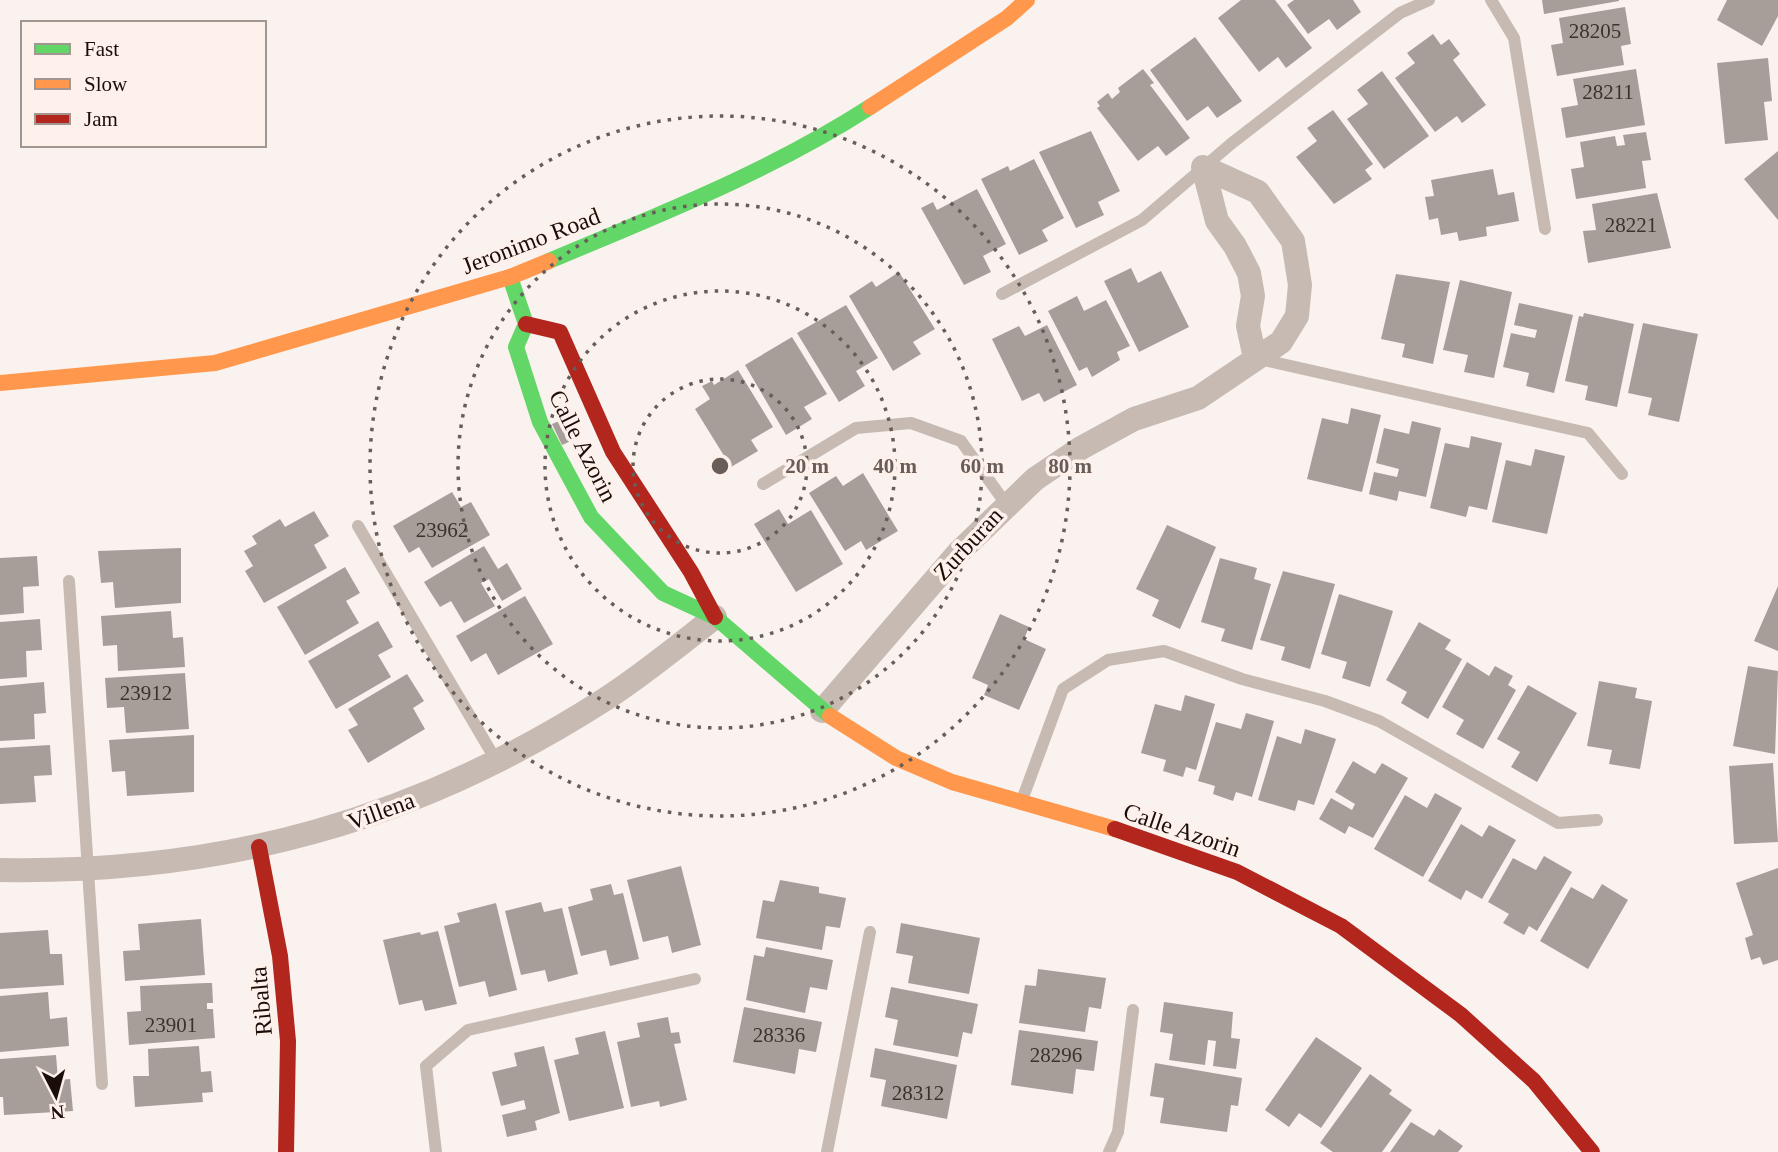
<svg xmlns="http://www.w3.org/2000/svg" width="1778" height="1152" font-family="'Times New Roman',serif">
  <rect width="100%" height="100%" fill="#faf2ee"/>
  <path fill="#a79e99" d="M1241,0h34l37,48 -26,20 -8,-11 -19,15 -41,-54z
    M1294,0h59l8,12 -24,18 -8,-11 -21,15 -21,-29z
    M1542,0h77v1l-75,13z
    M1727,0h51v16l-16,30 -45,-26z
    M1625,7l6,37 -10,2 3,19 -67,11 -6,-31 12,-2 -4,-25z
    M1433,34l8,11 8,-6 11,15 -7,6 33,45 -24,18 -5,-7 -22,16 -40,-54 20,-15 -8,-10z
    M1195,37l47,64 -25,17 -9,-12 -21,15 -37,-51z
    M1768,58l4,43 -8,1 4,38 -43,4 -8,-81z
    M1143,69l11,14 -4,2 40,53 -24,18 -8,-10 -20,15 -41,-53 3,-2 -3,-4 11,-9 4,6 8,-7 -2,-4z
    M1636,69l9,56 -79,13 -5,-30 17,-3 -5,-26z
    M1382,71l47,65 -45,33 -37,-50 21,-15 -11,-14z
    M1333,110l40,54 -8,6 7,9 -38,25 -38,-47 21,-16 -10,-13z
    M1091,131l29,60 -22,11 6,13 -28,13 -37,-76z
    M1646,132l5,28 -9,1 4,27 -70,11 -5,-30 13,-2 -4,-25 35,-6 2,10 8,-1 -2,-10z
    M1778,151v69l-34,-41z
    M1034,159l30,59 -22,12 6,11 -29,14 -38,-76 27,-13 2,5z
    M1493,169l5,26 16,-3 5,29 -33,6 1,9 -28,5 -2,-9 -16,3 -3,-17 -9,2 -4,-23 9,-1 -3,-16z
    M977,189l29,55 -23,12 8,16 -27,13 -43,-77 12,-6 4,8z
    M1657,193l14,55 -83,15 -5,-32 13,-1 -4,-26z
    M1131,268l7,15 23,-12 28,56 -50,25 -35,-71z
    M899,272l36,57 -22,13 8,12 -28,17 -44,-75 23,-15 4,6z
    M1396,274l54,8 -17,82 -31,-7 3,-13 -24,-5z
    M1460,280l52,12 -18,86 -30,-6 4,-17 -25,-5z
    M1077,296l7,15 22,-11 24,46 -13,6 3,8 -28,17 -5,-10 -8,4 -31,-60z
    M1519,303l54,12 -19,78 -28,-7 3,-13 -26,-6 8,-34 24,5 2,-8 -23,-5z
    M846,305l32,53 -22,13 9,15 -26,16 -42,-69z
    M1584,313l50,11 -17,83 -32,-7 3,-14 -23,-5 14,-65 4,1z
    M1643,323l55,11 -19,88 -31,-7 4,-17 -24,-5z
    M1047,325l30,60 -33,17 -5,-9 -17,8 -30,-62 27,-13 6,10z
    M792,337l35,57 -23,13 8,12 -26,16 -41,-70z
    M738,370l35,57 -22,13 7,11 -27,16 -36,-58 15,-10 -8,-13 10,-5 2,4z
    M1351,408l30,7 -19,77 -55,-13 15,-61 26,6z
    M566,418l10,21 -14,6 -10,-21z
    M1412,421l29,7 -15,69 -27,-6 -2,10 -28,-7 5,-22 23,5 2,-8 -23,-6 8,-35 25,6z
    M1471,436l31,7 -15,67 -18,-4 -3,11 -36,-9 15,-65 24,5z
    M1535,449l30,7 -18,78 -55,-12 14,-62 25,6z
    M863,473l35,58 -32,19 -5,-9 -16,10 -36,-58 27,-17 7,10z
    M452,492l9,15 10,-5 19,33 -58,33 -13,-21 -10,6 -16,-27z
    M779,509l9,15 23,-14 32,54 -47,28 -42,-68z
    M314,511l15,25 -15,9 13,23 -63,35 -19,-32 8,-5 -9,-15 13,-7 -5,-8 28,-17 5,8z
    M1167,525l49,22 -36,82 -28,-13 7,-16 -23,-11z
    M484,546l14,23 9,-6 15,26 -20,12 -13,-22 -8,4 14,23 -31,17 -13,-22 -11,6 -16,-25z
    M181,548v55l-66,5 -2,-26 -12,1 -3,-32z
    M37,556l2,30 -16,1 1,26 -24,2v-57z
    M1220,558l37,10 -3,11 17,5 -19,66 -31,-9 4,-12 -24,-7z
    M345,567l15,26 -14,8 13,22 -54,32 -28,-48z
    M1283,571l52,13 -25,85 -29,-9 4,-13 -25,-7z
    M1778,586v65l-24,-10z
    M1339,594l54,17 -23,76 -28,-9 5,-16 -26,-8z
    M525,596l28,48 -55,31 -12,-22 -15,9 -15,-26z
    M171,611l2,27 10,-1 2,30 -67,4 -1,-26 -14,1 -2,-30z
    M1000,614l29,13 -5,12 22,10 -27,61 -35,-15 4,-10 -16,-7z
    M40,619l2,31 -16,1 1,26 -27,2v-57z
    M378,621l15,26 -15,8 13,22 -55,32 -28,-48z
    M1419,622l32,18 -6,9 17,10 -34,60 -27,-16 6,-11 -21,-12z
    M1467,662l22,14 6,-10 18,10 -5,9 8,5 -33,59 -27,-15 8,-14 -22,-13z
    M1748,666l30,5 -3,83 -42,-8z
    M185,673l4,56 -63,4 -2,-26 -17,1 -2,-30z
    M407,674l17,27 -11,7 12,21 -57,34 -20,-33 10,-5 -10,-16z
    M1599,681l38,7 -2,10 17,3 -12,68 -31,-5 3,-14 -25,-4z
    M44,682l2,31 -12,1 1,25 -35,2v-55z
    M1528,685l49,28 -40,69 -26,-15 9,-15 -23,-13z
    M1185,695l30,9 -19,66 -10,-3 -3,10 -20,-6 3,-11 -25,-7 14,-49 26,7z
    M1246,713l28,8 -22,76 -16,-5 -3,9 -20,-7 2,-8 -17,-5 18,-59 25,7z
    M1305,729l31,10 -22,66 -16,-5 -3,11 -37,-11 19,-64 24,8z
    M194,735v57l-67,4 -2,-25 -13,1 -3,-32z
    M50,745l2,30 -18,1 2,26 -36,2v-56z
    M1353,761l22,13 7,-11 26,15 -35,60 -24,-12 -4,8 -26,-15 12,-21 21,12 3,-6 -20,-12z
    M1773,763l5,79 -44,2 -5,-78z
    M1435,793l27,15 -39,69 -49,-28 31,-54 22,13z
    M1461,824l21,13 7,-12 27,15 -34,59 -16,-9 -5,10 -33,-19z
    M1544,856l28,16 -35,59 -8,-5 -5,9 -21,-12 6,-9 -21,-12 25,-44 23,12z
    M681,866l20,79 -29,8 -4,-17 -25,6 -16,-62z
    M1778,868v92l-15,5 -3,-8 -9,3 -6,-22 8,-3 -17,-52z
    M780,880l39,7v6l27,5 -6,30 -14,-2 -4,24 -66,-12 7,-38 11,2z
    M611,884l3,11 9,-2 16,66 -29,7 -4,-16 -25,6 -13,-49 25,-7 -3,-11z
    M1602,884l26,16 -40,69 -48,-28 31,-54 22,12z
    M541,902l3,10 18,-4 16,66 -30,8 -3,-12 -24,5 -16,-64z
    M496,903l21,87 -28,7 -4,-16 -26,6 -15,-61 16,-4 -3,-9z
    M201,919l4,56 -80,6 -2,-30 17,-1 -2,-26z
    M901,923l79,15 -11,56 -61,-11 5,-27 -17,-3z
    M48,930l2,24h12l2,31 -64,4v-56z
    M438,931l19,73 -32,7 -3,-11 -23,5 -16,-65 37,-8 1,3z
    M766,947l67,13 -6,30 -17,-3 -5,26 -59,-13 8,-45 10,2z
    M1038,969l68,9 -5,31 -12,-2 -4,25 -66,-9 6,-38 11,1z
    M206,983h6l1,20h-6v6h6l2,29 -86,7 -2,-33 14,-1 -1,-25z
    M891,987l87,17 -6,30 -9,-2 -5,25 -65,-12 5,-25 -13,-3z
    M48,992l2,27 17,-2 2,29 -69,6v-56z
    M1164,1002l69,10 -2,26 9,1 -4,30 -23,-3 3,-25 -8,-1 -3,25 -36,-5 4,-26 -13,-2z
    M744,1007l78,15 -6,30 -17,-3 -4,25 -62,-12z
    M668,1017l3,16 8,-1 2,11 -7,1 13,56 -27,7 -1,-6 -28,6 -14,-65 23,-5 -3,-14z
    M1019,1030l79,11 -4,30 -18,-2 -3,25 -62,-9z
    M605,1031l19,77 -55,13 -15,-61 25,-6 -4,-16z
    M1316,1037l46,31 -41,60 -22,-15 -10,14 -24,-17z
    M199,1046l2,26 10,-1 2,21 -11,1 1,9 -68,5 -2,-31h16l-1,-27z
    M544,1046l16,67 -25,8 2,9 -30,7 -5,-22 24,-6 -2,-9 -23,6 -9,-34 25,-6 -3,-13z
    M875,1048l82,17 -10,54 -66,-13 5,-26 -16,-3z
    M56,1055l2,25 12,-1 3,32 -69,4 -1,-18h-3v-38z
    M1155,1063l87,15 -4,28 -7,-1 -4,27 -67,-9 4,-25 -14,-2z
    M1370,1074l22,16 -3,4 23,16 -30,42h-49l-13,-9z
    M1411,1122l23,14 5,-7 24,17 -5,6h-68z"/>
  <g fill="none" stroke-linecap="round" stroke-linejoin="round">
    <path stroke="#c7bab3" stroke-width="12" d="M1491,0l23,38 31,191
      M1002,294l140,-74 90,-77 168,-130 29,-13
      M1259,359l329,74 34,41
      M763,484l93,-56 55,-5 50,18 45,63
      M358,526l139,236
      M69,581l33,503
      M1022,800l41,-111 45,-29 56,-9 78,28 83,22 54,20 179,102 39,-3
      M436,1152l-10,-86 42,-36 227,-51
      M827,1152l43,-220
      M1109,1152l9,-20 15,-122"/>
    <path stroke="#c7bab3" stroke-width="24" d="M1203,167l14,54 18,25 14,27 4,23 -5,30 7,32
      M822,711l136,-158 77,-74 46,-31 53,-29 64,-21 83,-56 16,-26 3,-31 -7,-44 -35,-49 -55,-25
      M0,870c223,4 417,-50 604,-170 39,-25 75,-55 111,-83"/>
    <path stroke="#63d668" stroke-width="16" d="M549,261c109,-46 222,-90 321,-154
      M510,277l16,47 -10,23 24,75 51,95 72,76 52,24 115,99"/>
    <path stroke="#ff974d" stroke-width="16" d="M870,107l137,-89 20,-18
      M0,383l215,-20 295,-86 39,-16
      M830,716l66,42 56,24 163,47"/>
    <path stroke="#b3261e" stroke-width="16" d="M526,324l34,8 53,120 78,120 24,45
      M1115,829l122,43 104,54 120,89 73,66 58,71
      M259,847l21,109 8,85 -2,111"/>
  </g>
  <g fill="none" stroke="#685e59" stroke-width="3.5" stroke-dasharray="3.5 7">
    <circle cx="720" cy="466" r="87"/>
    <circle cx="720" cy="466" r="175"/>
    <circle cx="720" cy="466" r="262"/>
    <circle cx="720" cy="466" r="350"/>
  </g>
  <g text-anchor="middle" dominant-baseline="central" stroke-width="7" stroke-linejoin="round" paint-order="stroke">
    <g font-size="21" fill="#3c322d">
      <text x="1595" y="31">28205</text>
      <text x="1608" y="92">28211</text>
      <text x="1631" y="225">28221</text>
      <text x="442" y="530">23962</text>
      <text x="146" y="693">23912</text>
      <text x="171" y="1025">23901</text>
      <text x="779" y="1035">28336</text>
      <text x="1056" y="1055">28296</text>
      <text x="918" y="1093">28312</text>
    </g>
    <g font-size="24" fill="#190e09" stroke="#fef0ea">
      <text transform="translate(531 241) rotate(-21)">Jeronimo Road</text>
      <text transform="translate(583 446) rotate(63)">Calle Azorin</text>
      <text transform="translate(968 544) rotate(-47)">Zurburan</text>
      <text transform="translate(381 811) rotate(-20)">Villena</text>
      <text transform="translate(1182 830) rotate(19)">Calle Azorin</text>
      <text transform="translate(261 1001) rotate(-95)">Ribalta</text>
    </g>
  </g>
  <circle cx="720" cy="466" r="10" fill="#685e59" stroke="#fef0ea" stroke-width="3.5"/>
  <g font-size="21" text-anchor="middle" font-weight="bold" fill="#685e59" stroke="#fef0ea" stroke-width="7" stroke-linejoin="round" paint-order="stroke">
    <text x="807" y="473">20 m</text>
    <text x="895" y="473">40 m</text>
    <text x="982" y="473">60 m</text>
    <text x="1070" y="473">80 m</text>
  </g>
  <rect x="21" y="21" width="245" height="126" fill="#fef0ea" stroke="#a29690" stroke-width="2"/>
  <rect x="35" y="44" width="35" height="10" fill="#63d668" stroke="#a29690" stroke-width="2"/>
  <text x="84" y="56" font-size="21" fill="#190e09">Fast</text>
  <rect x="35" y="79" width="35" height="10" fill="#ff974d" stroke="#a29690" stroke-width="2"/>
  <text x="84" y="91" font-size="21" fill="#190e09">Slow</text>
  <rect x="35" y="114" width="35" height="10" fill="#b3261e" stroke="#a29690" stroke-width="2"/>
  <text x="84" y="126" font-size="21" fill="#190e09">Jam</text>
  <g transform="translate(56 1096) rotate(174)" stroke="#fef0ea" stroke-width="5" paint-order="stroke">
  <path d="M0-5L12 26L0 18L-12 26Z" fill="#190e09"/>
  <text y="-10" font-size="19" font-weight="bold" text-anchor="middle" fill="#190e09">N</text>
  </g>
</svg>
